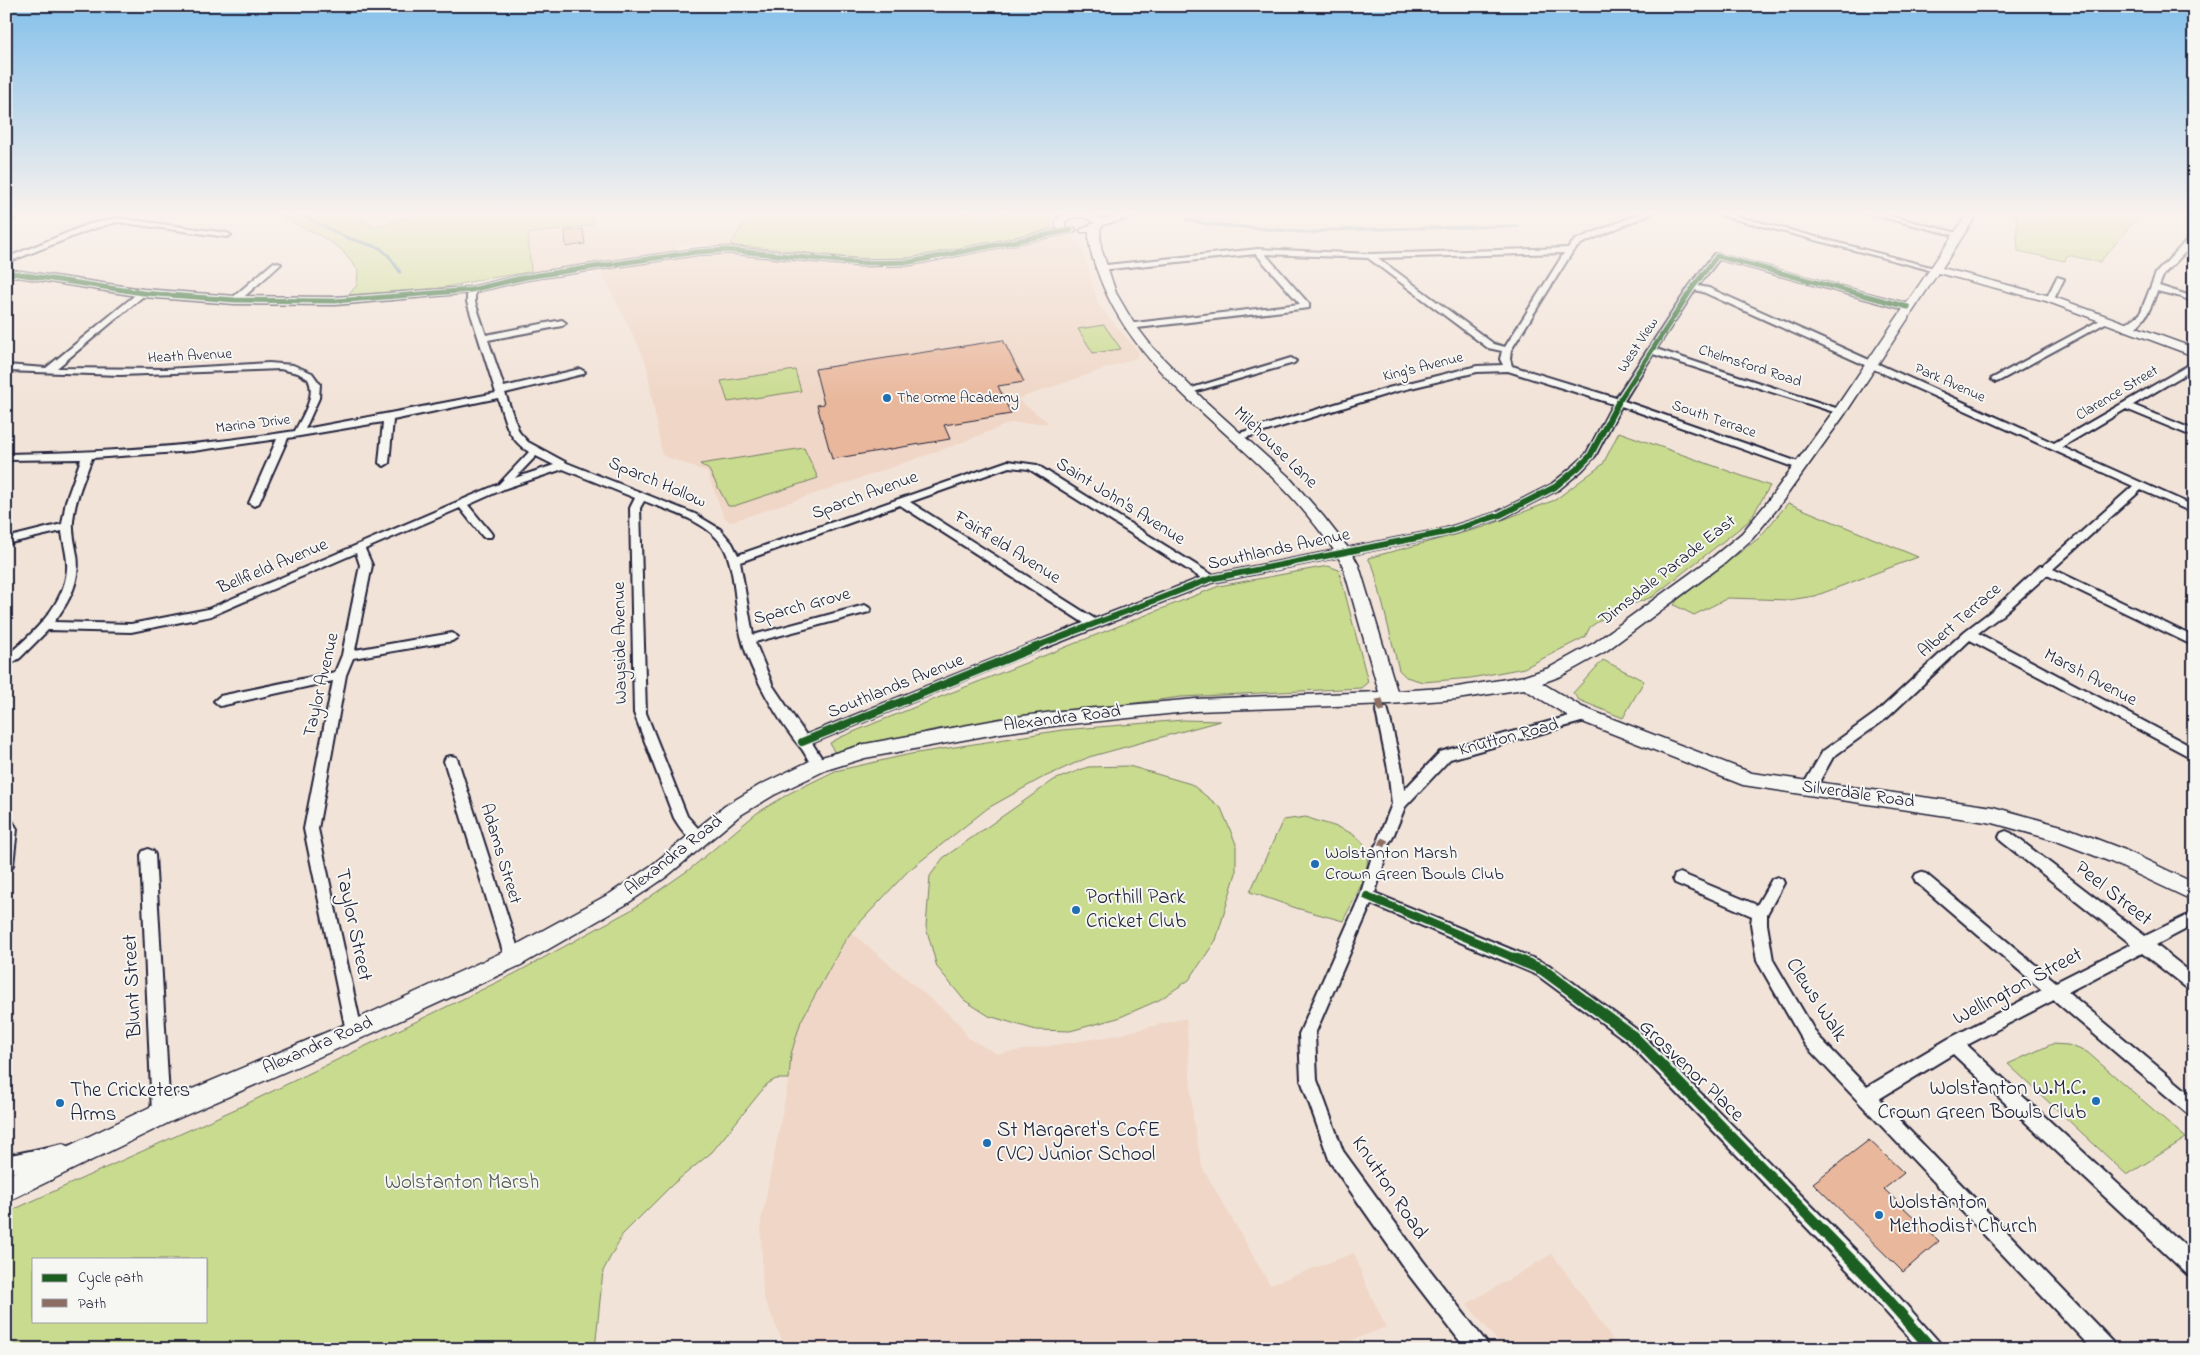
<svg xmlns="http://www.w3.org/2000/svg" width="2200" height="1355" font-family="'Indie Flower',sans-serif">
  <rect width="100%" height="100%" fill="#f2e3d8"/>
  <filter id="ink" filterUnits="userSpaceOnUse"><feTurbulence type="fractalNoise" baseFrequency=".02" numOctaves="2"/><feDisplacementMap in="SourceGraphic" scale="10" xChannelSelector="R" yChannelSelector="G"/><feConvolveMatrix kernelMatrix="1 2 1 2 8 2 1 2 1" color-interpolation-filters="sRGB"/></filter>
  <g filter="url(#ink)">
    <path fill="#efd6c6" d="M350,213h75l-51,14z
      M591,213h159l-20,33h-19l-8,-3 -25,3 -4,5 -143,21 -4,-38 67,-9z
      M1068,234l13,11 18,61 40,46 -3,6 -119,41 32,24h-39l-55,22 -114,40 -111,37 -6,-5 -17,-45 -45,-17 -16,-93 -45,-92 34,-8 81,-11 138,16 47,-1 34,-4z
      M851,932l108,91 9,15 29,16 116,-18 73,-18 7,101 9,48 68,118 84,-32 12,32 20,42 -57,22h-543l-23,-53 -2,-74 28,-143 2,-25 10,-33z
      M1552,1254l35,48 32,47h-115l-37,-45z"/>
    <path fill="#c9db8f" stroke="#767e65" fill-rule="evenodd" d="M267,213h83l24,14 51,-14h166l3,12 -66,9 3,38 -47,7 -43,9 -96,11 12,-14 1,-15 -18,-22 -21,-13 -44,-21z
      M750,213h291l9,6 1,8 -10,5c-54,13 -107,27 -162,27 -50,-1 -99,-12 -149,-13z
      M2016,213l35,5 4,-5h89l-8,6 -36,43 -33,-7 -2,6 -47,-10z
      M1104,325l17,24 -28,4 -15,-24z
      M795,370l6,21 -73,11 -7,-21z
      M1619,432l151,54 -21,35 -97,76 -38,14 -24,16 -5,10 -61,31 -53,10 -48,4 -17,-5 -7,-7 -25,-101 -6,-11 116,-31 71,-27 48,-36z
      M804,448l14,30 -84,28h-6l-19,-36 -9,-6z
      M1788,503l130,54 -103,39 -26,4 -61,-2 -34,17 -20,-10 3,-5 82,-62z
      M1328,566l11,4 29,112 -7,6 -180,9 -244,32 -103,23 -4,-9 11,-6 34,-14 344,-137z
      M1603,660l41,21 -21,37 -44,-18 -6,-7z
      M1183,720l37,1 -131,36 -49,22 -52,29 -80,63 -57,61 -8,12 -42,77 -10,33 -2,25h-13l-9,5 -55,68 -39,32 -51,51 -19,36 -8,78h-589v-136l236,-107 272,-132 117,-64 59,-41 67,-56 33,-20 45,-22 76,-17 151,-24zM34,1259h172v62h-172z
      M1129,766l62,18 30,24 15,36v29l-20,67 -27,40 -30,20 -41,18 -48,13 -34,-1 -47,-14 -25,-16 -27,-33 -11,-40 4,-51 13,-18 111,-78 34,-13z
      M1306,817c15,6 34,9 48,18 31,18 0,63 -11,86l-47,-13 -46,-16 33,-72z
      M2052,1044l16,1 19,7 99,86 -59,37 -119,-111z"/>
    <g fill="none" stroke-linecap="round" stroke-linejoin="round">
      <path stroke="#638ca7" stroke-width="3" d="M298,213l47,24 35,11 9,8 11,16
        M1186,219l20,5 107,9 14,-3 190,-4"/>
    </g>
    <path fill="#e9b79b" stroke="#22223b" d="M583,229l2,15 -19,3 -1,-16z
      M1003,340l21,42 -26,4 13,28 -67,11 6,14 -118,20 -15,-54 7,-1 -9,-35z
      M1869,1140l35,33 -20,16 55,52 -36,31 -90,-89z"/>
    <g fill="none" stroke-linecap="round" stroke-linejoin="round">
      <defs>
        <path id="street" d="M1642,213h10l-71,31 -8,7 -62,99 -1,9 2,7 104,32 73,-111 25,-33h3l194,51 1,2 -4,3 -189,-51 -21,27 11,2 345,155 140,-81v7l-61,36 61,25v7l-68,-28 -64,38 132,59v7l-53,-23 -88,79 141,68v9l-147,-71 -45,40 -24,18 216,115v11l-224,-119 -83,78 -54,39 -19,34h-10l-2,-4 21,-36 54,-39 88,-81 29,-22 46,-43h3l90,-80 -430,-194 -8,-2 -39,59 189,62 -5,3 -3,-1 -184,-59 -29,47 180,63v4h-8l-175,-62 -26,50 -13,14 -23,19 -55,28 -57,18 -234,47 -197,77 -204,84 14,22 -2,4c-13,4 -16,-13 -23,-21 -21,-24 -51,-76 -59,-109 -7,-26 -6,-72 -19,-93 -16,-25 -53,-35 -79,-45l-4,7 6,205 41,103 19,21 -2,4c-13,4 -24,-13 -30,-23l-40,-105 -4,-205 5,-10 -72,-29 -57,19 -38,17 23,28 1,2 -1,2h-8l-23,-29 -95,41 7,16 -17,85 97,-17 6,4 -6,4 -99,17 -7,17 -28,154 44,202 -2,5 -6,2 -6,-2 -2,-5 -42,-202 29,-148 -113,25 -6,-5 6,-5 115,-24 7,-17 18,-90 -4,-12 -145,63 -80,16 -83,-2 -28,28 -14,9v-11c26,-21 59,-52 61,-87 1,-13 -4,-26 -5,-38l-56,13v-6l56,-14 4,-23 15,-42 -75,1v-6c97,-1 193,-8 289,-23 7,-15 22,-35 13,-52l-10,-6 -18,-4 -160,6 -114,-4v-6l40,3 94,-77 7,2 -90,75 109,1 103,-6 24,2 19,8 8,11 -1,14 -14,31 191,-36 -29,-91v-12l4,-2 4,2v12l11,33 76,-15 4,3 -4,3 -74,14 16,47 76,-18 5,3 -2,2 -78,19 14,39 9,10 39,21 128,51 25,15 12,14 6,12 270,-94 29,4 175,110 233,-46 51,-16 55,-28 23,-19 12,-11 27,-51 -105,-33 -31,1 -83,20 -153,47h-8v-4l155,-47 89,-22 26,-1 -3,-6 2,-8 -14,-3 -120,-90 -103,-4 44,50v4l-180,21 -3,-1v-4l174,-20 -44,-50 -156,16 -4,-2 1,-2 161,-17 112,5 198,-6 7,-8zM1564,253l-59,94 -11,-3 -116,-86zM498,398c7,23 9,40 31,54l-30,32 -291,125 -77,15 -77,-2c15,-20 27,-41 23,-67 -2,-11 -5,-22 -4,-34 2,-22 11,-42 19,-63l101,-7 84,-12 -28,64 5,3 5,-3 29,-65 95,-16 -4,41 5,3 5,-3 4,-43zM536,456l18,9 -39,13zM1009,467l20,2 172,109 -106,41 -185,-117zM900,505l184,118 -278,112 -33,-49 -18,-44 114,-30 2,-3 -6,-4 -112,30 -13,-73z
          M1712,213h12l214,56 -4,2z
          M1865,213h12l85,21 -4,2z
          M6,216l8,1 1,2 -4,2 -5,-1z
          M117,218l110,15 4,2 -4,2 -110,-15 -25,7 -86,34v-5l80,-33z
          M2191,236h3v7l-30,31 -5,12 35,11v5l-13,-5 -24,-6c-5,14 -15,42 -34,39v-4l17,-12 16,-41z
          M274,262l7,2 -43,38h-6v-4z
          M2057,277l7,2 -11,22h-6l-1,-2z
          M2104,318l7,2 -112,61 -3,1 -5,-3z
          M1291,358l5,3 -2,2 -104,30 -3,1 -5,-3z
          M1382,706l5,2 1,3 14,58 2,21 36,-38 147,-41 5,2 1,3 -1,3 -142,40 -45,48 -13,32 -4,5 1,2 -14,47 174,72 91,67 235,238 64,72 3,7h-23l-58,-65 -233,-242 -91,-67 -166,-71 -56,130 2,46 26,71 80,110 63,81 3,7h-23l-57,-74 -79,-113 -29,-82 -2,-46 61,-138 15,-50 4,-5 -1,-2 14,-35 -4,-35 -12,-58 1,-3z
          M451,756l5,1 2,4 63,197 -3,5 -5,2 -5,-2 -3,-5 -61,-197 2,-4z
          M6,818l5,1 6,10 -4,36 -2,4 -5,2z
          M2006,831l5,2 134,103 49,-24v13l-38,20 38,30v16l-6,-2 -46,-36 -74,39 126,105v19l-6,-2 -134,-114 -87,45 227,209v22l-7,-2 -234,-220 -74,45 234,243 3,7h-24l-287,-304 -48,-84 -6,-37 1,-8 -77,-33 -2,-4 2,-4 5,-2 77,32 15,-26 5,-2 5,2 2,4 -17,31v10l6,36 44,75 50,52 81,-48 94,-49 -126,-108 -2,-4 2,-4 5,-2 5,2 130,108 75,-38 -130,-103 -2,-4 2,-4z
          M148,849l5,2 2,4 15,259 -3,6 -6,2 -6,-2 -3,-6 -11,-259 2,-4z
          M63,1144l6,3 3,6 -3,6 -63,15v-18z"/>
        <path id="secondary" d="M1067,213h24l11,6 23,-6h16l-1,2 -37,10 -3,4 1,19 15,45 17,29 20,26 51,52 84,76 35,40 29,37 7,13 38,125 60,-4 68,-11 24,-8 45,-25 119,-86 29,-24 23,-28 70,-96 133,-196h10l-36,55 112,29 140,51v8l-148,-55 -108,-28 -93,141 -69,96 -24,29 -27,24 -119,88 -45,25 -19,7 40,24 170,66 241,34 72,20 60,23 69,33v18l-83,-39 -57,-22 -61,-17 -250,-38 -173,-68 -46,-28 -67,10 -67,5 -194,7 -135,14 -60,8 -136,25 -39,12 -52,25 -35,21 -73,61 -41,28 -104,60 -159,73 -192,84 -164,80v-26l146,-70 194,-82 159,-73 106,-58 41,-28 73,-59 35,-21 52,-25 53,-16 136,-25 60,-8 135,-12 183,-7 -36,-126 -7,-13c-18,-26 -40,-53 -63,-75 -64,-64 -144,-117 -175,-205 -5,-13 -10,-27 -9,-41h-8l-1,-2 14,-7c-8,-8 -19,-7 -29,-2v7h10l1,2 -1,2 -165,33 -51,1 -132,-13 -31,2 -170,25 -55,13 -136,12 -100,-1 -92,-7 -137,-22v-6l137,20 92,7 100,1 136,-10 55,-13 170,-25 31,-2 132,13 51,-1 150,-30 -4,-3 -1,-6z"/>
      </defs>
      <use href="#street" stroke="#22223b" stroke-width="4"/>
      <use href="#secondary" stroke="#22223b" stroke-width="3"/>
      <use href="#street" fill="#f6f6f2" fill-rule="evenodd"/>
      <use href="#secondary" fill="#f6f6f2" fill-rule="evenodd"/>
      <path stroke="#8d6e63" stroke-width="7" stroke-dasharray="14 7" stroke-linecap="butt" d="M1379,699l3,12
        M1382,846l3,-7"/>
      <defs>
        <path id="cycleway-far3" d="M6,272l137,21 92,7 100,1 136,-11 55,-13 170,-25 31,-2 132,13 51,-1 161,-32
          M1617,404l76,-117 24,-31 191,51"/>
        <path id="cycleway-far2" d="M1032,648l178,-69 237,-47 53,-17 55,-28 23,-19 12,-12 28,-53"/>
        <path id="cycleway-far1" d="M802,742l234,-95
          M1367,896l150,63"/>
        <path id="cycleway" d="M1514,958l29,12 91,67 234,240 64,72"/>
      </defs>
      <use href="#cycleway-far3" stroke="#f6f6f2" stroke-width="7"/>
      <use href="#cycleway-far2" stroke="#f6f6f2" stroke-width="9"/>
      <use href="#cycleway-far1" stroke="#f6f6f2" stroke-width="11"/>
      <use href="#cycleway" stroke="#f6f6f2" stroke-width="14"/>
      <use href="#cycleway-far3" stroke="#1b5e20" stroke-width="5"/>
      <use href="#cycleway-far2" stroke="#1b5e20" stroke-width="6"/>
      <use href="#cycleway-far1" stroke="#1b5e20" stroke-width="8"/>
      <use href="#cycleway" stroke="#1b5e20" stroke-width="11"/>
    </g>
  </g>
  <linearGradient id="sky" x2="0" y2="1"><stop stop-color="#84c0eb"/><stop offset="0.53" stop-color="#f9f2ed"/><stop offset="1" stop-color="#f9f2ed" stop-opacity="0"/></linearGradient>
  <rect width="2200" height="402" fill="url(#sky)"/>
  <g fill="#1f6fb2" stroke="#f6f6f2" stroke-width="2">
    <circle cx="887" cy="398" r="5"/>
    <circle cx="1315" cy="864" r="5"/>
    <circle cx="1076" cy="910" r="5"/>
    <circle cx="2096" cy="1101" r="5"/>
    <circle cx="60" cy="1103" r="5"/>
    <circle cx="987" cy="1143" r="5"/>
    <circle cx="1879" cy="1215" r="5"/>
  </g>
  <g text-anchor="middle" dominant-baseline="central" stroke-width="4" stroke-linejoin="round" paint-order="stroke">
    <g font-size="15" fill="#22223b" stroke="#f6f6f2">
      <text transform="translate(1638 345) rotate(-57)">West View</text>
      <text transform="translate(190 356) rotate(-3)">Heath Avenue</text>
      <text transform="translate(1750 366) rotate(18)">Chelmsford Road</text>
      <text transform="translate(1423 367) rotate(-14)">King's Avenue</text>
      <text transform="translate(1950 383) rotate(24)">Park Avenue</text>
      <text transform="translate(2117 393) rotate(-31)">Clarence Street</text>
      <text transform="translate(1714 419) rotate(19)">South Terrace</text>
      <text transform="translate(253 424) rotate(-7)">Marina Drive</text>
    </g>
    <g font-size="15" fill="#22223b" stroke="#f6f6f2" text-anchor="start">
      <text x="897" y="398">The Orme Academy</text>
    </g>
    <g font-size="18" fill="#22223b" stroke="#f6f6f2">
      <text transform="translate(1275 448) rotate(44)">Milehouse Lane</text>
      <text transform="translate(657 483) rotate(23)">Sparch Hollow</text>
      <text transform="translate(865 496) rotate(-20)">Sparch Avenue</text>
      <text transform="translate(1120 502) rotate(32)">Saint John's Avenue</text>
      <text transform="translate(1007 548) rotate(32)">Fairfield Avenue</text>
      <text transform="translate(1279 550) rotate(-12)">Southlands Avenue</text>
      <text transform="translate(273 567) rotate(-23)">Bellfield Avenue</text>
      <text transform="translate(1668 571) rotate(-38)">Dimsdale Parade East</text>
      <text transform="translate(802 607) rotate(-15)">Sparch Grove</text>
      <text transform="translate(1960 621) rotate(-41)">Albert Terrace</text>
      <text transform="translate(621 643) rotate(-91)">Wayside Avenue</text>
      <text transform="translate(2090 678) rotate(28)">Marsh Avenue</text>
      <text transform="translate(322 685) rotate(-77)">Taylor Avenue</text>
      <text transform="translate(896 687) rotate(-22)">Southlands Avenue</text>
      <text transform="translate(1062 719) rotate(-7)">Alexandra Road</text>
      <text transform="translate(1509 738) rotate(-15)">Knutton Road</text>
      <text transform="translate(1858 795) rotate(8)">Silverdale Road</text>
      <text transform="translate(500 854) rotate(73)">Adams Street</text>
      <text transform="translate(674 856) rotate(-38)">Alexandra Road</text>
      <text transform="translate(318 1046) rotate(-24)">Alexandra Road</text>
    </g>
    <g font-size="18" fill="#22223b" stroke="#f6f6f2" text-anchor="start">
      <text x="1325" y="854">Wolstanton Marsh<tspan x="1325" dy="21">Crown Green Bowls Club</tspan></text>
    </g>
    <g font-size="21" fill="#22223b" stroke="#f6f6f2">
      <text transform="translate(2113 894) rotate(38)">Peel Street</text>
      <text transform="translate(353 925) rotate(78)">Taylor Street</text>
      <text transform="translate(133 986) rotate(-93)">Blunt Street</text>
      <text transform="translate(2018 987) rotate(-28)">Wellington Street</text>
      <text transform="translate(1816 1000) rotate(57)">Clews Walk</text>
      <text transform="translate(1691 1071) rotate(44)">Grosvenor Place</text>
      <text transform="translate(1389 1188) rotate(56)">Knutton Road</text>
    </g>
    <g font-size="21" fill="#22223b" stroke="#f6f6f2" text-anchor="start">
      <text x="1086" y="898">Porthill Park<tspan x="1086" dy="24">Cricket Club</tspan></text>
      <text x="2086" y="1089" text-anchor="end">Wolstanton W.M.C.<tspan x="2086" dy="24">Crown Green Bowls Club</tspan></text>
      <text x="70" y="1091">The Cricketers<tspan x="70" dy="24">Arms</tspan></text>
      <text x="997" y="1131">St Margaret's CofE<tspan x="997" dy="24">(VC) Junior School</tspan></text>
      <text x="1889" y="1203">Wolstanton<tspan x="1889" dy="24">Methodist Church</tspan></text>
    </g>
    <g font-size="21" fill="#545a54" stroke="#f6f6f2">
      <text x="462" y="1183">Wolstanton Marsh</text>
    </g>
  </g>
  <rect width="2200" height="1355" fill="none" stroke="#f6f6f2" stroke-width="25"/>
  <rect x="12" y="12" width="2175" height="1330" fill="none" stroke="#22223b" stroke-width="2" filter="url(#ink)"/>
  <rect x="32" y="1258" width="175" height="65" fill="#f6f6f2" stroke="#a1a1a9"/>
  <rect x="42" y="1274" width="25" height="8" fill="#1b5e20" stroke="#a1a1a9"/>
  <text x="78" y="1282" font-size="15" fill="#22223b">Cycle path</text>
  <rect x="42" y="1299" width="25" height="8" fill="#8d6e63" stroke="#a1a1a9"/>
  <text x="78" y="1308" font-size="15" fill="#22223b">Path</text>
</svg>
